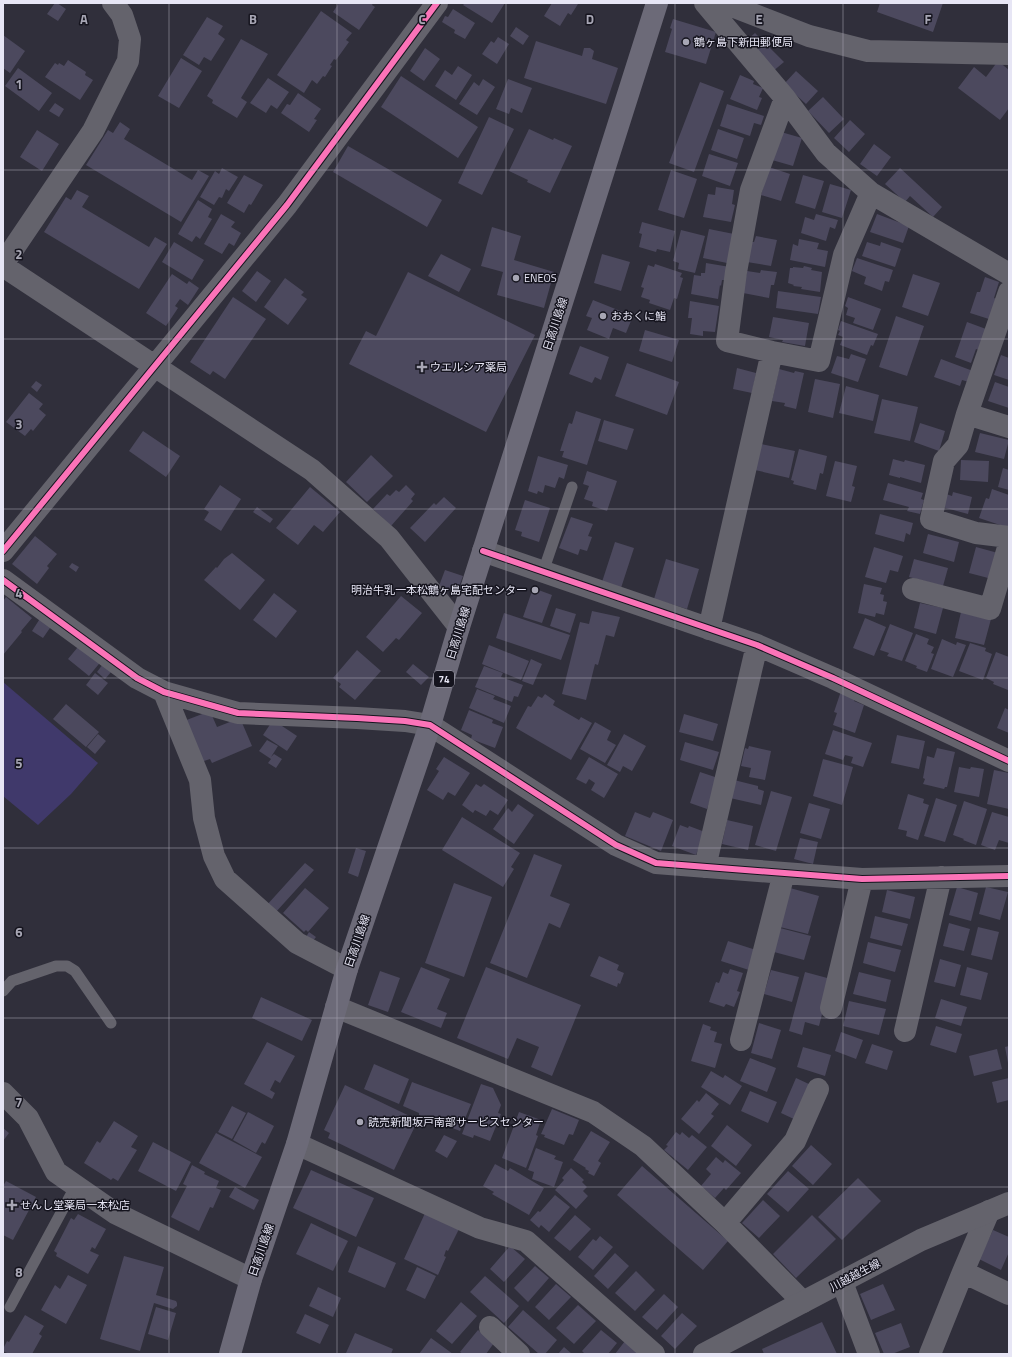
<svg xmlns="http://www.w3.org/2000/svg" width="1012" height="1357" font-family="'Titillium Web','Noto Sans JP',sans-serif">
  <rect width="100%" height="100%" fill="#302f3b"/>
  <path fill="#40396b" d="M3,682l95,81 -27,31 -33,31 -35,-29z"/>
  <path fill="#4c495e" d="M55,3h2l9,6 -8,12 -11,-7z
    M339,3h34l-1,2 3,2 -16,23 -26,-18z
    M465,3h40l-13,20 -29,-18z
    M552,3h24l2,1 -7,11 -3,-2 -8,13 -16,-10z
    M880,3h63l-10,29 -56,-20z
    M453,9l22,14 -10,16 -11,-6 1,-3 -13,-8 3,-6 3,1z
    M321,11l31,22 -6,7 3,2 -13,18 -2,-1 -4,6 2,1 -7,11 -2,-1 -6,8 -5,-4 -8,13 -27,-18z
    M207,17l16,9 -5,8 7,5 -14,22 -7,-4 -5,8 -16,-10z
    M673,19l43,13 -10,32 -41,-12 7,-23 -2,-1z
    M516,27l13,9 -6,9 -13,-9z
    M755,33l29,29 -12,10 -26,-31z
    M3,35l22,16 -15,22 -7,-5z
    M498,37l11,7 -12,20 -15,-10 9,-13 3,2z
    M241,39l27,15 -27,44 6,4 -10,16 -25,-15 1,-3 -6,-4z
    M536,41l46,15 2,-8h6l4,3 -2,8 26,9 -12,36 -82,-26z
    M425,48l15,11 -16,22 -14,-10z
    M181,58l21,13 -23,37 -21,-12z
    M68,60l18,12 -1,3 8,5 -13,20 -35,-23 10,-14 3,2 1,-2 5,3z
    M998,61l11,9v38l-9,12 -42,-32 16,-21 12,10z
    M458,66l14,9 -16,25 -21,-14 10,-16 7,5z
    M18,68l34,25 -13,18 -34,-25z
    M796,71l22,20 -12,13 -22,-20z
    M740,75l14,6 -1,3 10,4 -4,9 3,1 -5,12 -27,-11z
    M401,76l77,51 -20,31 -77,-51z
    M268,78l21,14 -12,17 -6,-4 -5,8 -16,-10z
    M483,79l12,8 -18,28 -18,-11 15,-22 5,4z
    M508,79l24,9 -10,25 -11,-5 -2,6 -13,-5z
    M700,82l24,9 -30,81 -25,-9z
    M298,93l23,16 -7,10 3,1 -8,12 -28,-19 6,-9 3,1z
    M823,97l21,22 -15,14 -21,-22z
    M55,103l9,6 -5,8 -10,-6z
    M727,104l37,12 -3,9 -7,-2 -4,13 -30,-10z
    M489,117l25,12 -32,66 -24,-12z
    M850,120l15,14 -16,18 -15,-14z
    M120,122l10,7 -6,10 68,41 6,-10 11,6 -28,46 -95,-57 22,-35 5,3z
    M529,129l24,11 1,-2 18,8 -22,47 -23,-11 1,-2 -19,-9z
    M718,129l26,9 -7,21 -26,-9z
    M37,130l22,14 -17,27 -22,-14z
    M781,132l21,6 -9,28 -21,-6z
    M874,144l17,13 -14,19 -17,-12z
    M348,146l94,54 -15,27 -94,-55z
    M709,154l29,9 -8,23 -28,-10z
    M769,167l21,7 -9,27 -20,-6z
    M222,168l16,9 -9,14 -3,-2 -4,9 -3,-1 -5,8 -14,-8 15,-26 4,3z
    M900,168l42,39 -9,10 -23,-21 -5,6 -20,-18z
    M671,170l26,9 -13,39 -26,-8z
    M244,175l19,10 -12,20 -2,-1 -5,9 -17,-10z
    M803,175l21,6 -9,28 -20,-6z
    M830,184l21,6 -9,28 -20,-6z
    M716,187l18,3 -2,14 3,1 -4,17 -28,-5 5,-23 7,1z
    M77,190l12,6 -7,11 67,40 6,-10 12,7 -28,45 -95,-57 22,-35 5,3z
    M198,200l14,9 -4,8 4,2 -12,20 -4,-3 -4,6 -14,-8z
    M221,214l14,8 -4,5 10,6 -7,13 -5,-3 -7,11 -18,-10z
    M816,214l22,6 -3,9 -5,-2 -4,14 -25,-8 4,-16 9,3z
    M877,214l32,12 -6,17 -33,-11z
    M642,222l33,9 -5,21 -13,-3 -1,3 -17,-5 3,-13 -3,-1z
    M492,227l29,9 -7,24 40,12 -10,36 -47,-13 6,-23 -22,-6z
    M709,229l25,5 -7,29 -24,-5z
    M681,230l24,6 -10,37 -17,-4 1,-6 -6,-2z
    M756,236l21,4 -6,26 -24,-4 4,-20h3z
    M799,239l20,4 -2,6 11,2 -3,16 -35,-7 3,-16 5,2z
    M174,242l30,18 -12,20 -30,-18z
    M867,242l13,4 1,-4 20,7 -6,18 -33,-11z
    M441,254l30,15 -12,23 -31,-16z
    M602,254l28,8 -9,29 -27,-8z
    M857,258l36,12 -4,12 -4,-1 -3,10 -18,-7 2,-7 -14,-6z
    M706,263l24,4 -3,13h-5l-1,6 -1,-1 -2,14 -27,-5 3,-19 7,1v-3h4z
    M655,264l27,9 -2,4 3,1 -6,21 -3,-1 -4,12 -21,-7 1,-3 -9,-3 3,-9 -3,-1 7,-22 6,2z
    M804,266l8,2 -1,2 11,2 -2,20 -19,-3 1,-2 -9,-1 1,-1 -6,-2 2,-15h3v-1l10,1z
    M761,270l16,2 -3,13h-3l-2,13 -26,-5 4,-22 13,2z
    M257,271l14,10 -15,21 -14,-11z
    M408,272l127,63 -49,97 -137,-68 17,-33 10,5z
    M172,274l15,10 2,-3 10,7 -11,17 -8,-6 -5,7 3,2 -12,18 -20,-13z
    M913,274l27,9 -12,33 -26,-9z
    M985,277l14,5 -5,16 5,2 -7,20 -22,-7 7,-21h3z
    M285,278l19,14 -3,3 6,4 -19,26 -24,-18z
    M778,291l43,6 -3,17 -42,-6z
    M233,297l33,22 -41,60 -12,-8 -3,4 -20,-13z
    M848,297l33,12 -8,21 -20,-7 2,-5 -9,-3 2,-7 -3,-2z
    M593,300l40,16 -7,17 -13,-5 -4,11 -22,-9 5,-12 -6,-2z
    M690,301l29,5 -4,26 -12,-1v5l-13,-2 2,-16h-4z
    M896,316l28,10 -17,50 -28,-9z
    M773,317l36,6 -4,23 -23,-4 1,-2 -14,-3z
    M841,321l37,13 -5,12 -2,-1 -4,10 -27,-10 3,-8 -5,-2 2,-4 -2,-1z
    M967,322l19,7 -7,21 -3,-1 -5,14 -16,-6z
    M645,330l34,10 -7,22 -33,-11z
    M580,346l29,11 -8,23 -6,-3 -3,6 -23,-9z
    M851,354l15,5 -8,23 -27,-9 6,-17 12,3z
    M1001,355l8,3v22l-15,-5z
    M941,359l32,12 -4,11 -7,-2 -2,6 -26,-9z
    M627,363l52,19 -12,33 -52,-19z
    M737,368l19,5 -4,20 -19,-4z
    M779,369l15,4 1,-2 9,2 -8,36 -12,-3 1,-3 -13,-2z
    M815,379l25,5 -7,34 -25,-6z
    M36,381l6,4 -5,7 -6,-5z
    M995,382l14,5v21l-21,-7z
    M846,386l33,9 -6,26 -34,-8z
    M29,393l14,11 -4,5 7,6 -13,16 -2,-2 -6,7 -19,-14z
    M882,399l36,8 -8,34 -36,-8z
    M576,411l25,8 -14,46 -25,-8 2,-6h-4l9,-28 3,1z
    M604,420l30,9 -7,21 -29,-9z
    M920,423l25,8 -6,20 -25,-9z
    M143,431l37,25 -14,21 -37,-26z
    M980,433l29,7 -5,19 -29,-7z
    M761,444l34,7 -6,27 -34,-8z
    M799,449l28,7 -4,18 -3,-1 -4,17 -23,-6 1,-3 -3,-1z
    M371,455l22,21 -26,26 -21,-20z
    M538,456l30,9 -4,14 -5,-2 -4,11 -10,-3 -2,8 -5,-2 -1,3 -9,-3z
    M893,459l11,3 1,-2 20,5 -4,18 -21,-6v1l-11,-3z
    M961,460l28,1 -1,21 -28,-2z
    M835,461l22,5 -5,20 3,1 -4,15 -25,-6z
    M1003,468l6,2v20l-11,-3z
    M587,471l30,10 -10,30 -15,-5 1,-4 -9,-3 5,-13 -6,-2z
    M888,483l35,10 -2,6 3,1 -4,14 -13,-3 2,-4 -26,-7z
    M220,485l21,14 -20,32 -17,-11 5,-8 -5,-3z
    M406,485l9,9 -4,5 2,2 -22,25 -18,-17 14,-15 3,2 6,-6 3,2z
    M310,487l30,25 -17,20 -9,-7 -16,20 -22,-17z
    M992,489l17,6v33l-30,-10 7,-20 3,1z
    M953,492l19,5 -4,17 -26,-7 4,-13 6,2z
    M444,497l12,11 -31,34 -15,-14 24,-25 2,2z
    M525,500l25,8 -11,34 -18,-6 1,-4 -7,-2z
    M257,507l16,12 -3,4 -17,-11z
    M880,514l33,9 -3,12 -4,-2 -2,9 -29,-8z
    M571,517l22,7 -5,12 4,1 -5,14 -7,-2 -2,6 -19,-7z
    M928,534l31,8 -5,20 -31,-9z
    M35,536l22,18 -10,12 2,2 -12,16 -25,-20z
    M615,542l19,6 -13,40 -19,-6z
    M874,547l29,9 -5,16 -8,-2 -4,13 -21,-6z
    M976,547l22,6 -6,26 -23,-6z
    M232,553l33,27 -25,30 -36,-30 12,-13 1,1 7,-9z
    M666,559l33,10 -12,40 -33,-10z
    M914,559l34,9 -5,18 -34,-9z
    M72,563l7,4 -3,5 -7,-5z
    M445,570l18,6 -6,16 -18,-6z
    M864,584l18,4 -2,6 4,1 -1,6 4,1 -3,13 -8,-2 -1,4 -17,-4z
    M533,588l19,7 -10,28 -19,-6z
    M274,593l23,18 -21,27 -23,-18z
    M401,596l21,17 -23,27 -3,-2 -13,14 -17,-15z
    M6,597l26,21 -11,13 1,1 -19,23v-54z
    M920,603l23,5 -7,26 -22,-6z
    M556,608l20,6 -6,19 -20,-7z
    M592,611l28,6 -6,20 -8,-2 -8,30 -3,-1 -9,36 -24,-6 18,-72 9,2z
    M961,612l30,7 -7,26 -29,-7z
    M504,613l66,22 -9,25 -65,-22z
    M41,617l11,8 -9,13 -11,-7z
    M865,618l21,9 -12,29 -21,-8z
    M890,624l23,9 -11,28 -15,-5 2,-3 -9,-3z
    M916,634l13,5 -2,5 7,3 -3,6 3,1 -7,18 -11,-4 1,-2 -12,-5z
    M942,639l14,6 1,-3 9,3 -13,32 -22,-8z
    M82,642l21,17 -14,17 -21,-17z
    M970,643l16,5 -1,3 7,3 -9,26 -24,-9z
    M489,645l40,16 -8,19 -39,-16z
    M357,650l24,21 -26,29 -16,-13 2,-3 -8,-6z
    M996,652l13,5 -1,33 -15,-6 1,-2 -8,-4z
    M531,659l11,5 -9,21 -11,-4z
    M103,664l9,7 -7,8 -8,-7z
    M413,664l16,13 -8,8 -15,-13z
    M484,666l19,7 -2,4 22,8 -5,12 -4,-1 -2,6 -37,-15z
    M95,673l13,10 -10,12 -12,-10z
    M477,689l18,7 -2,3 18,7 -7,17 -35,-15z
    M841,691l15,4 -2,6 10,4 -9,28 -22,-8 4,-12 -3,-1z
    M545,694l10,7 -2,4 26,15 2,-3 11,6 -21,37 -55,-32 12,-22 3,1 7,-11 4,2z
    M66,704l33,28 -13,15 -33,-28z
    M1005,708l4,2v23l-12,-5z
    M469,710l24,10 -1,3 11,4 -8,21 -24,-9 1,-4 -11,-5z
    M210,711l7,16 23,-9 12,28 -40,17 -2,-4 -9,3 -17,-41z
    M684,714l34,10 -5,17 -34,-9z
    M273,720l24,16 -10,15 -24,-16z
    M595,722l16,9 -4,9 9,5 -11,18 -25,-14z
    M833,730l39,13 -9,24 -12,-4 2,-6 -8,-2 -2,5 -18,-6z
    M98,734l8,7 -11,13 -8,-7z
    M624,734l22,12 -14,25 -9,-5 -3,6 -13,-7z
    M897,735l28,6 -6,28 -28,-6z
    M267,740l11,6 -7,11 3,-3 8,5 -6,9 -8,-5 3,-4 -12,-8z
    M685,742l34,10 -6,18 -33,-10z
    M749,746l22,5 -6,29 -16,-3 2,-9 -10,-2 4,-18 3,1z
    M937,748l18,4 -8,35h-2l-1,2 -21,-5 2,-5 -2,-1 4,-22 7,2z
    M444,757l26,16 -15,23 -7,-4 -5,8 -16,-10 12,-19 -3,-2z
    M589,757l29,17 -14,24 -13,-8 4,-7 -6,-4 -3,5 -10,-5z
    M823,759l30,8 -11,38 -29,-9z
    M959,767l11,2 1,-2 13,2 -5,28 -25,-5z
    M994,770l15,3v36l-22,-5z
    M700,772l18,6 -11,31 -17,-6z
    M734,780l24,6v3l6,2 -3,14 -31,-7z
    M476,784l5,3 3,-3 24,16 -10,15 -8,-5 -4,6 -11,-6 -2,3 -11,-8z
    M771,791l21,6 -16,54 -21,-6z
    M908,794l16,5 -1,4 6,2 -11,35 -12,-4 1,-5 -9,-2z
    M936,798l21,7 -12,37 -21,-6z
    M964,801l23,8 -11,36 -13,-5 1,-1 -11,-4z
    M809,803l21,6 -9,30 -21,-6z
    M518,804l16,11 -20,29 -21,-15 15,-21 4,4z
    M635,812l15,6 3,-6 20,8 -12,31 -36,-15z
    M992,812l17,5v26l-10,-3 -4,10 -14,-5z
    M462,817l58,36 -9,14 3,2 -11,18 -61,-37z
    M727,820l26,6 -5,24 -26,-6z
    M680,825l8,3 1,-2 16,6 -9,23 -24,-9z
    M800,838l18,4 -5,22 -19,-5z
    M356,848l10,3 -8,26 -10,-4z
    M534,854l28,11 -12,31 20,8 -10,24 -11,-5 -22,55 -37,-15z
    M305,863l9,7 -39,43 -9,-7z
    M454,883l38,14 -28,80 -39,-14z
    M957,887l21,6 -7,28 -22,-6z
    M986,887l22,5 -8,28 -21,-6z
    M305,888l24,20 -21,24 -2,-2 -2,2 -21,-19z
    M790,888l29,8 -11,38 -28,-7z
    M887,890l28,7 -5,22 -28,-7z
    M875,916l33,8 -6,22 -32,-8z
    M949,923l21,6 -6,22 -21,-5z
    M978,927l21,5 -7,28 -21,-5z
    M780,928l31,8 -7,24 -30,-8z
    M309,932l7,5 -4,5 -6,-5z
    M728,941l28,9 -7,20 -28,-9z
    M868,942l33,8 -6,22 -32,-9z
    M599,956l20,9 -2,5 7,3 -4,11 -2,-1 -1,4 -27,-11z
    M940,959l21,6 -6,22 -21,-5z
    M421,967l29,12 -13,30 10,4 -6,15 -40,-16z
    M486,967l95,38 -29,71 -21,-9 8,-20 -22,-9 -9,21 -51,-21z
    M967,967l21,6 -7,27 -21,-5z
    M730,969l13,4 -6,18 3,1 -6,15 -8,-3 -2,3 -15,-5 7,-20 3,1 4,-11 5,2z
    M771,970l28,7 -7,25 -28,-8z
    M380,971l20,7 -12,34 -20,-7z
    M805,972l26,7 -12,47 -14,-4 -3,13 -13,-4z
    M859,972l32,8 -5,22 -33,-8z
    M261,997l51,23 -10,21 -50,-23z
    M941,999l26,8 -6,19 -26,-8z
    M849,1001l37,8 -7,26 -36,-9z
    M759,1023l22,7 -9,29 -21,-6z
    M703,1024l8,3 -1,3 7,2 -3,10 8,2 -7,24 -24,-7z
    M936,1026l26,8 -6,19 -26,-8z
    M841,1032l22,8 -7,19 -21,-8z
    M267,1042l28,14 -15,27 -5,-3 -5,10 5,3 -3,6 -28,-15z
    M872,1044l21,7 -6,19 -22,-7z
    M1009,1046v16l-1,1 -3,-16z
    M803,1047l28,8 -6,21 -28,-9z
    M997,1049l5,20 -28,7 -5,-20z
    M750,1058l26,10 -9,24 -27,-11z
    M374,1064l35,15 -10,25 -35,-15z
    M711,1071l12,7 2,-3 17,11 -12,19 -29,-18z
    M796,1078l15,7 -15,35 -15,-7z
    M1009,1078v22l-12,3 -5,-21z
    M412,1082l59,22 -11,27 -41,-16v-2l-16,-7z
    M481,1084l12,4 8,17 -3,8 3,1 -11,27 -16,-6 -1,3 -11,-4z
    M345,1085l73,35 -24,50 -66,-32 2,-5 -6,-3z
    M750,1091l27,11 -9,21 -27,-12z
    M706,1093l13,11 -8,10 3,2 -15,18 -18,-15 16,-19 2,2z
    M232,1106l14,7 -14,26 -14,-7z
    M552,1109l27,11 -6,15 -4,-1 -5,11 -20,-8 1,-2 -4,-1z
    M248,1112l26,14 -9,18 -3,-2 -6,11 -23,-13z
    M519,1112l22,8 -5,15 2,1 -12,32 -24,-10z
    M114,1121l24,15 -7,11 6,3 -19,31 -5,-3 -2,2 -27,-17 13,-22 3,2z
    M727,1125l25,20 -16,21 -25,-20z
    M3,1128l6,5 -6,8z
    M591,1131l19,11 -12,19 3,2 -7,13 -6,-3 1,-2 -4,-2 1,-1 -13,-8z
    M676,1132l4,3 2,-3 7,6 3,-3 15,12 -19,23 -24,-20 4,-4 -2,-1z
    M216,1133l46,24 -17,31 -46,-25z
    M444,1135l13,6 -10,17 -12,-7z
    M153,1142l38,20 -15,29 -38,-20z
    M811,1145l21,19 -19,21 -21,-19z
    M536,1148l20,8 -2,3 9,3 -9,25 -22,-8 2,-7 -6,-2z
    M716,1157l7,6 2,-3 16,13 -15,17 -2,-2 -9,10 -14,-12 10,-12 -5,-5z
    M495,1164l13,7 2,-3 34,20 -15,27 -37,-21 2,-2 -11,-6z
    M192,1165l13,7 -1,2 15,7 -3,7 5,2 -8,18 -3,-1 -11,24 -28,-14 16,-31 -4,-2z
    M642,1166l86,75 -25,29 -86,-75z
    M571,1168l13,12 -2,2 5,5 -4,4 5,5 -12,13 -21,-19 9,-10 -2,-2z
    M311,1170l63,28 -18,39 -63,-29z
    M788,1171l21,18 -21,23 -21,-18z
    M858,1178l23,23 -39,39 -24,-23z
    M6,1181l30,16 -23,43 -10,-5v-49z
    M235,1187l24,13 -5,10 -25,-13z
    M555,1195l15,12 -21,25 -8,-7 -2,3 -9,-8 8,-9 2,1z
    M763,1200l17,16 -21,22 -17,-15z
    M426,1211l34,16 -12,24 -2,-1 -2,6 2,1 -8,18 -34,-16z
    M78,1214l28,15 -11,20 -3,-2 -2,4 9,4 -11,19 -32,-18 1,-3 -3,-2 17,-33 3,2z
    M575,1215l16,14 -21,22 -16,-13z
    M812,1215l24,24 -40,39 -23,-24z
    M311,1223l37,18 -15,30 -37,-17z
    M993,1230l16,7v15l-8,18 -22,-11z
    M600,1236l13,11 -20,23 -15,-13 15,-18 3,2z
    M358,1246l38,17 -11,25 -37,-16z
    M510,1246l15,13 -21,23 -14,-13z
    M615,1253l14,13 -21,23 -14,-13z
    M124,1256l40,11 -8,28 20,6 1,2v3l-4,3 -19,-6 -14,48 -40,-12z
    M535,1266l14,12 -21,24 -14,-14z
    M417,1267l19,9 -11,23 -19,-9z
    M636,1271l19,19 -20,21 -20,-18z
    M68,1275l19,10 -21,39 -25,-14 14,-25 5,4z
    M485,1276l34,30 -15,17 -34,-31z
    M556,1284l15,13 -22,23 -14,-13z
    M883,1284l12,26 -24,10 -11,-26z
    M318,1287l23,11 -8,19 -24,-11z
    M664,1294l14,13 -21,23 -15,-13z
    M461,1302l16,14 -25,28 -16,-13z
    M578,1305l18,16 -22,23 -18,-16z
    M156,1307l20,6 -8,27 -20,-6z
    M523,1310l34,30 -12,14h-6l-31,-27z
    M682,1313l15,13 -22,23 -14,-13z
    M305,1314l24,11 -9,19 -24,-11z
    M25,1315l19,11 -5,8 3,2 -10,18h-23l-6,-3v-2l4,-8 2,1z
    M822,1322l15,32h-73l-2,-5z
    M901,1323l9,24 -18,7h-8l-9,-21z
    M478,1330l16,13 -8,11h-23l-3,-2z
    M601,1330l16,13 -9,11h-23l-3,-3z
    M355,1333l38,16 -2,5 -45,-1z
    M431,1338l22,16h-34z
    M625,1341l16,13h-26z
    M564,1347l8,7h-14z"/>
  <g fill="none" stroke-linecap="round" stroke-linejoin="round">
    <path stroke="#64636c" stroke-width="11" d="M543,572l29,-85
      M3,991l9,-10 44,-15h11l8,5 36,52
      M10,1307l66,-122"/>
    <path stroke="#64636c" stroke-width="22" d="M705,3l80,95 41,55 45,40 138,81
      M724,3l85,33 59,15 141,3
      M785,98l-34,92 -15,82 -9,69 45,11 47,9 25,-106 27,-62
      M3,264l90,-133 35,-70 2,-22 -8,-24 -9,-12
      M3,266l309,204 77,68 70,89
      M1009,292l-42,122 -9,31 -14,16 -13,58 45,14 33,4
      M967,414l42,13
      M3,551l284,-346 150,-202
      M483,551l274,94 76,33 176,83
      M3,580l134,98 27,14 74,21 119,5 48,3 25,4 186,120 40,18 206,16 147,-3
      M913,589l77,20 19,-65
      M709,629l63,-277
      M164,692l36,88 4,38 10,38 11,23 72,64 50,26
      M705,867l52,-222
      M336,1007l257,105 50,34 82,77 78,79
      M831,1008l31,-129
      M905,1031l36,-154
      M741,1040l43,-167
      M3,1093l25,25 28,54 59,41 136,66
      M297,1144l183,84 46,13 128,113
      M725,1223l70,-82 23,-52
      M963,1272l26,-61
      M842,1282l27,72
      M490,1327l29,27
      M930,1354l33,-82 46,22"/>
    <path stroke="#64636c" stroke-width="22" d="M704,1354l217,-114 88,-37"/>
    <path stroke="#6c6a78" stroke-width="22" d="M230,1354l21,-75 46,-135 50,-175 83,-244 29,-98 198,-624"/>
    <defs>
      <path id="cycleway" d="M3,551l284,-346 150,-202
        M483,551l274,94 76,33 176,83
        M3,580l134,98 27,14 74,21 119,5 48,3 25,4 186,120 40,18 206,16 147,-3"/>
    </defs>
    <use href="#cycleway" stroke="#15141e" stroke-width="8"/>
    <use href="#cycleway" stroke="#fb73b8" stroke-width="6"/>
  </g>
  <path fill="none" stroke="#a7a6b4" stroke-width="1" stroke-opacity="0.55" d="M169,3v1351M337,3v1351M506,3v1351M675,3v1351M843,3v1351M3,170h1006M3,339h1006M3,509h1006M3,678h1006M3,848h1006M3,1018h1006M3,1187h1006"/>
  <g fill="#a7a6b4" stroke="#15141e" stroke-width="1.5">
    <circle cx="686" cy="42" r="4"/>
    <circle cx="516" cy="278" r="4"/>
    <circle cx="603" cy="316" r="4"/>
    <path d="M420 361h4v4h4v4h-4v4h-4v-4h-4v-4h4z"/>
    <circle cx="535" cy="590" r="4"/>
    <circle cx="360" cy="1122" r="4"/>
    <path d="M10 1199h4v4h4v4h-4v4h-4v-4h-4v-4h4z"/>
  </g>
  <g text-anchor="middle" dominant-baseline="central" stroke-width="3" stroke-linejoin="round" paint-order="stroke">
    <rect fill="#15141e" stroke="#a8a7b4" stroke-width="1" x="434" y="671" width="20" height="16" rx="3"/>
    <g font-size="10" font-weight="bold" fill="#e7e6f5">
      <text x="444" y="679">74</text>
    </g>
    <g font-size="11" fill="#e7e6f5" stroke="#15141e" text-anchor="start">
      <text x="694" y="42">鶴ヶ島下新田郵便局</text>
      <text x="524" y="278">ENEOS</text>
      <text x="611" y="316">おおくに鮨</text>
      <text x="430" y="367">ウエルシア薬局</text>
      <text x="527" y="590" text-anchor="end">明治牛乳一本松鶴ヶ島宅配センター</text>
      <text x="368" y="1122">読売新聞坂戸南部サービスセンター</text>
      <text x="20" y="1205">せんし堂薬局一本松店</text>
    </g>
    <g font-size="11" fill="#e7e6f5" stroke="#15141e">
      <text transform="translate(555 324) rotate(-72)">日高川島線</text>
      <text transform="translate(458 633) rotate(-73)">日高川島線</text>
      <text transform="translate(357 941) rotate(-71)">日高川島線</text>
      <text transform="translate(261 1250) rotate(-71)">日高川島線</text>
      <text transform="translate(855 1275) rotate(-28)">川越越生線</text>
    </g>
  </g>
  <g font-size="13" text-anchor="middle" font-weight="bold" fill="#a7a6b4" stroke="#15141e" stroke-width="3" stroke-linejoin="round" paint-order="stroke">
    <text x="84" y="24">A</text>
    <text x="253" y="24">B</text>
    <text x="422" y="24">C</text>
    <text x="590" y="24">D</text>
    <text x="759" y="24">E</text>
    <text x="928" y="24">F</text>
    <text x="19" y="89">1</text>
    <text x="19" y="259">2</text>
    <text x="19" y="429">3</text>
    <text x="19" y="598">4</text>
    <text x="19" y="768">5</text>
    <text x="19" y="937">6</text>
    <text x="19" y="1107">7</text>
    <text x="19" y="1277">8</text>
  </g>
  <rect width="1012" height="1357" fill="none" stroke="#e7e6f5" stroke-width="8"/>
</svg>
